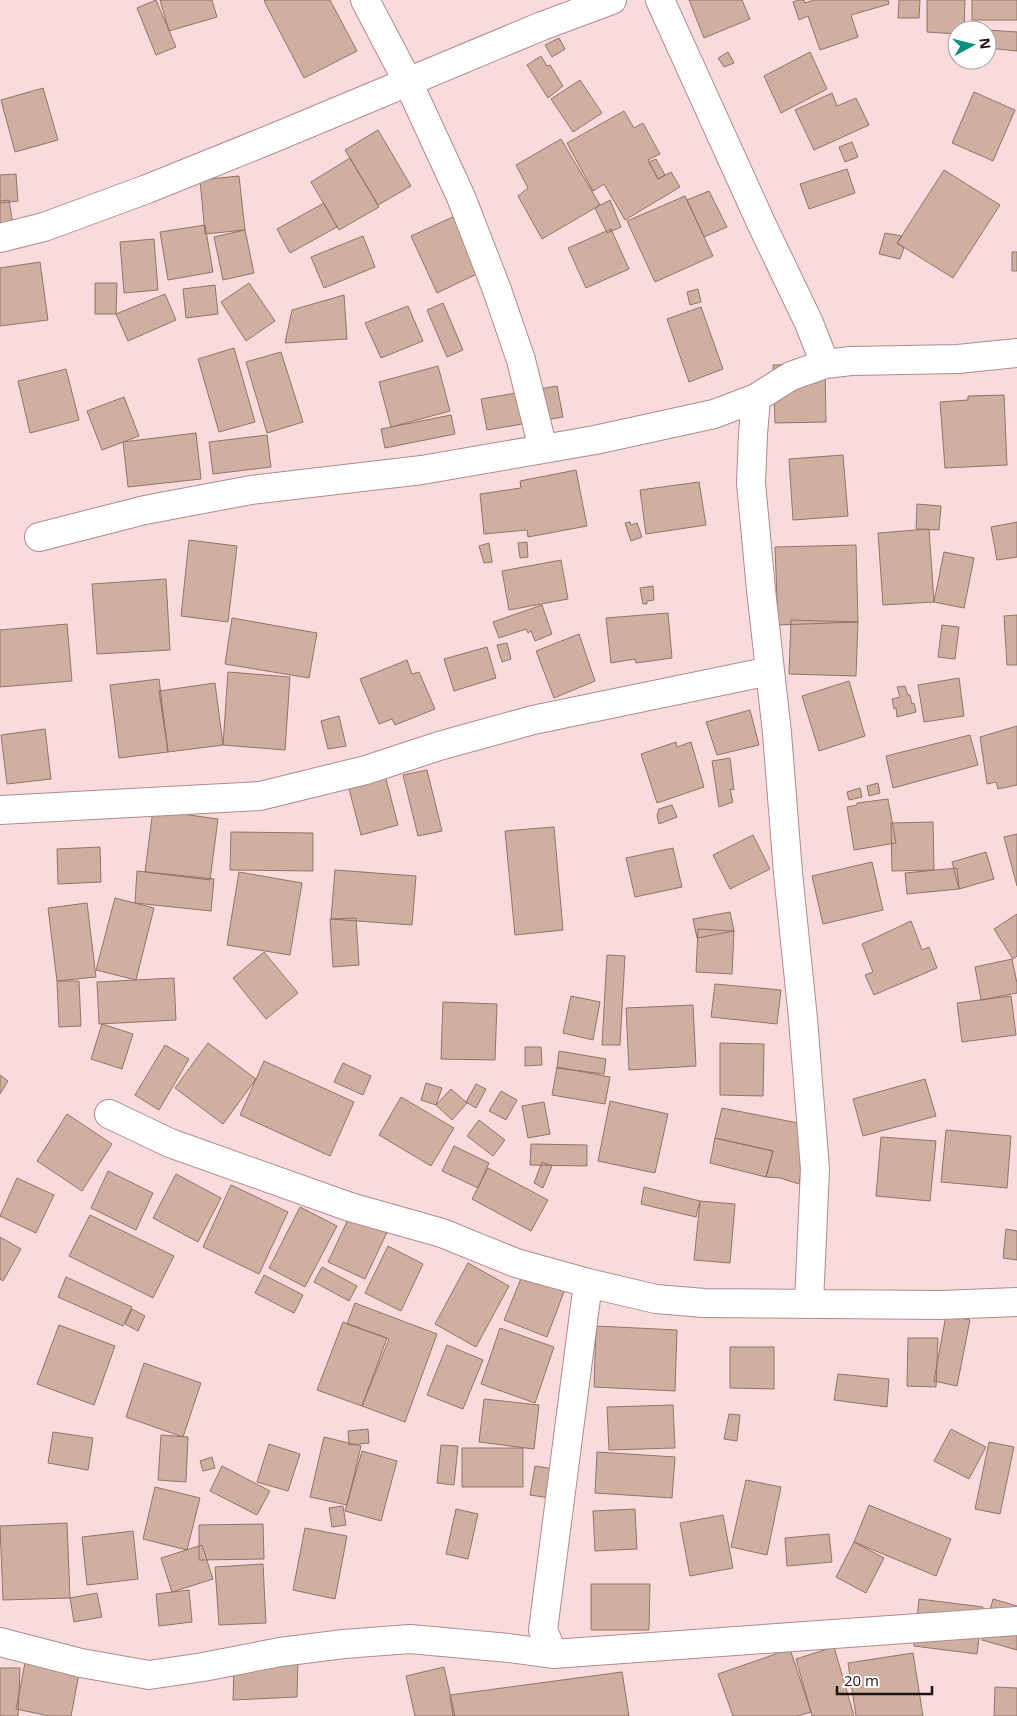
<svg xmlns="http://www.w3.org/2000/svg" width="1017" height="1716" font-family="'Open Sans',sans-serif">
  <rect width="100%" height="100%" fill="#fadbdd"/>
  <path fill="#cfb0a0" stroke="#927466" d="M156,0l20,47 -20,8 -19,-47z
    M160,0h52l5,17 -48,14z
    M265,0h65l27,51 -53,27 -40,-77z
    M689,0h53l8,19 -46,19z
    M799,0h5l1,3 9,-3h74l1,4 -38,11 7,22 -38,13 -12,-34 -9,4 -6,-18z
    M899,0h21l-1,18h-21z
    M927,0h38l-1,30h-7v4l-30,-2z
    M972,0h45v20h-45z
    M987,30l30,2v19l-30,-3z
    M559,38l6,11 -13,8 -7,-12z
    M728,52l6,11 -10,4 -6,-9z
    M810,52l17,37 -46,24 -17,-37z
    M541,56l6,10 3,-1 13,21 -15,12 -21,-33z
    M580,80l22,33 -29,19 -22,-33z
    M43,88l15,52 -43,12 -14,-52z
    M974,92l41,18 -22,51 -41,-18z
    M832,93l5,13 19,-8 13,27 -55,25 -19,-40z
    M624,111l10,17 9,-5 17,31 -12,6 10,19 13,-7 9,15 -55,33 -21,-36 -11,7 -26,-48z
    M378,130l33,56 -33,19 -33,-55z
    M561,139l39,66 -58,34 -24,-43 10,-8 -12,-23z
    M852,142l6,15 -13,5 -6,-15z
    M350,158l29,49 -40,23 -28,-48z
    M656,159l9,16 -7,4 -9,-17z
    M847,169l8,24 -46,16 -9,-25z
    M944,170l56,35 -47,73 -56,-35z
    M16,174l2,27 -18,2v-28z
    M239,176l6,54 -40,4 -5,-54z
    M709,191l18,36 -23,10 -17,-37z
    M685,196l28,60 -58,26 -28,-61z
    M9,200l4,25 -13,2v-26z
    M610,200l11,27 -14,6 -12,-25z
    M324,203l13,24 -47,26 -13,-24z
    M455,216l26,56 -44,21 -26,-57z
    M205,225l8,47 -45,8 -8,-48z
    M611,229l18,40 -43,19 -18,-40z
    M245,230l9,43 -31,7 -9,-43z
    M885,233l17,3 -5,7 7,5 -4,11 -21,-5z
    M363,236l12,31 -51,21 -13,-31z
    M154,239l4,51 -34,3 -4,-51z
    M1012,252h5v19h-5z
    M40,262l8,58 -48,6v-58z
    M95,283h22l-1,31h-21z
    M249,283l26,38 -29,20 -25,-39z
    M215,285l3,29 -32,4 -3,-29z
    M698,289l3,13 -11,3 -3,-13z
    M165,294l11,26 -48,21 -12,-27z
    M344,295l3,44 -62,4 7,-33z
    M443,303l20,47 -16,7 -20,-47z
    M408,306l15,35 -42,17 -16,-35z
    M701,307l22,62 -34,13 -22,-63z
    M234,348l21,74 -36,10 -21,-73z
    M281,352l22,70 -36,11 -21,-71z
    M825,364l1,58 -51,1 -2,-58z
    M438,366l12,45 -59,16 -12,-45z
    M66,369l13,51 -49,13 -12,-52z
    M557,386l6,31 -76,13 -6,-31z
    M1004,395l3,70 -62,3 -5,-66 28,-2v-4z
    M124,397l15,39 -37,14 -15,-39z
    M451,415l4,19 -70,14 -4,-19z
    M196,433l5,46 -73,8 -5,-45z
    M267,435l4,32 -58,7 -4,-32z
    M843,455l5,61 -55,4 -4,-61z
    M576,470l11,56 -59,11 -1,-7 -43,4 -4,-40 41,-6 -1,-7z
    M699,482l7,43 -60,9 -6,-44z
    M917,504l24,2 -2,24 -23,-1z
    M630,522l1,3 6,-2 5,14 -11,4 -6,-18z
    M1017,522v35l-20,3 -6,-33z
    M929,529l5,73 -51,3 -5,-72z
    M189,540l48,6 -9,76 -47,-6z
    M527,542l1,15 -8,1 -2,-15z
    M489,543l3,19 -8,1 -5,-17z
    M856,545l2,77 -80,3 -3,-78z
    M944,552l30,6 -10,50 -30,-6z
    M561,560l7,39 -59,11 -7,-39z
    M166,579l4,71 -73,4 -5,-70z
    M653,586l1,14 -7,1v3h-4l-3,-16z
    M542,605l10,29 -17,7 -4,-10 -3,2 -2,-4 -27,9 -6,-16z
    M668,613l4,45 -36,5 -1,-4 -24,4 -5,-45z
    M1017,615v50h-10l-3,-49z
    M232,618l85,15 -8,45 -84,-14z
    M791,620l67,2 -2,54 -67,-2z
    M67,624l5,57 -72,6v-57z
    M942,625l17,2 -4,32 -17,-2z
    M579,634l16,47 -41,17 -18,-47z
    M507,643l4,16 -9,3 -5,-17z
    M487,647l9,31 -42,13 -10,-32z
    M407,660l5,14 7,-2 16,37 -40,16 -3,-6 -13,5 -19,-45z
    M228,672l62,5 -5,73 -62,-5z
    M959,678l5,38 -40,6 -6,-37z
    M159,679l9,73 -49,6 -9,-73z
    M849,681l16,55 -46,15 -17,-55z
    M215,683l8,62 -55,7 -9,-61z
    M905,686l3,9h2l2,9 2,-1 2,9 -19,5 -1,-9 -2,1 -2,-10 8,-2 -3,-10z
    M750,710l9,35 -42,10 -11,-33z
    M339,716l7,30 -18,3 -7,-28z
    M1017,726v59l-19,4 -2,-7 -9,2 -7,-47z
    M45,729l6,50 -44,5 -6,-49z
    M970,735l8,30 -85,23 -7,-32z
    M676,742l1,5 14,-5 13,45 -47,16 -16,-49z
    M730,758l4,32 -4,-1 3,13 -14,5 -7,-46z
    M427,770l15,61 -24,5 -15,-61z
    M385,775l13,50 -37,10 -13,-50z
    M878,783l2,10 -11,3 -2,-10z
    M860,788l2,9 -13,3 -2,-8z
    M888,799l8,44 -42,7 -7,-43 10,-2v-2z
    M672,805l5,12 -18,7 -2,-8 2,-7z
    M153,810l65,9 -8,61 -65,-8z
    M933,822l1,48 -42,1 -1,-48z
    M554,827l9,103 -48,5 -10,-104z
    M231,832l82,1v38l-83,-1z
    M1017,834v52l-13,-49z
    M753,835l17,34 -40,20 -17,-34z
    M100,847l1,35 -43,2 -1,-35z
    M673,848l9,39 -47,10 -9,-39z
    M986,852l8,27 -35,10 -7,-27z
    M872,862l11,48 -60,14 -11,-48z
    M957,868l2,21 -52,5 -2,-21z
    M335,870l81,6 -4,49 -81,-6z
    M137,871l77,8 -3,32 -76,-8z
    M239,872l63,11 -12,72 -63,-10z
    M115,898l39,10 -18,72 -40,-10z
    M87,903l9,74 -39,4 -9,-73z
    M730,912l4,19 -37,7 -4,-19z
    M1017,914v42l-4,3 -19,-30z
    M356,918l3,47 -26,2 -3,-48z
    M911,921l11,29 7,-3 8,21 -63,27 -9,-20 8,-3 -11,-28z
    M698,929l36,2 -2,43 -36,-2z
    M264,952l34,41 -32,26 -33,-41z
    M607,955l18,1 -5,89h-18z
    M1012,959l5,24v10l-36,7 -6,-33z
    M174,978l2,42 -77,4 -2,-42z
    M57,981h22l2,45 -22,1z
    M715,984l66,6 -4,34 -66,-7z
    M571,996l29,6 -7,38 -30,-7z
    M1011,996l5,39 -54,7 -5,-39z
    M443,1002l54,2 -2,56 -54,-1z
    M693,1005l3,61 -67,4 -3,-62z
    M102,1024l31,10 -11,35 -31,-10z
    M208,1043l48,36 -33,45 -48,-36z
    M720,1043l44,1 -1,52 -43,-1z
    M165,1045l24,14 -30,51 -24,-15z
    M525,1047h16l1,18 -17,1z
    M559,1051l47,8 -2,15 -47,-6z
    M264,1061l90,41 -24,54 -90,-41z
    M343,1063l28,13 -8,19 -29,-13z
    M557,1067l53,10 -5,27 -53,-9z
    M0,1075l8,6 -8,13z
    M925,1079l11,37 -73,20 -10,-37z
    M426,1083l16,5 -6,17 -15,-5z
    M476,1084l10,5 -10,19 -10,-6z
    M451,1089l16,14 -15,17 -16,-15z
    M501,1091l16,9 -11,20 -17,-9z
    M401,1097l53,31 -23,38 -52,-31z
    M610,1101l58,13 -13,59 -57,-12z
    M544,1102l6,32 -22,4 -6,-32z
    M722,1108l86,17 -9,59 -19,-6 -14,-1 7,-26 -58,-13z
    M67,1114l45,30 -30,47 -45,-30z
    M479,1120l26,20 -12,16 -26,-20z
    M946,1130l65,6 -4,52 -66,-6z
    M881,1137l55,4 -6,60 -54,-5z
    M715,1138l58,13 -7,26 -56,-14z
    M531,1144l56,1v21l-57,-1z
    M454,1146l35,17 -11,25 -36,-17z
    M542,1162l10,4 -9,22 -9,-5z
    M488,1168l60,32 -17,31 -59,-32z
    M108,1171l45,22 -17,37 -45,-22z
    M176,1174l45,24 -23,44 -45,-24z
    M17,1178l37,17 -18,38 -36,-17z
    M231,1185l57,27 -29,62 -56,-27z
    M644,1187l56,14 -4,16 -55,-13z
    M700,1201l35,3 -5,59 -36,-3z
    M300,1207l37,19 -32,61 -36,-19z
    M352,1211l37,17 -24,51 -37,-17z
    M90,1215l84,41 -21,42 -84,-42z
    M1006,1229l11,2v29l-14,-2z
    M0,1237l21,12 -18,32 -3,-2z
    M388,1246l35,18 -22,47 -36,-18z
    M468,1263l41,23 -33,61 -41,-23z
    M527,1264l41,17 -21,56 -43,-17z
    M322,1267l35,19 -8,15 -35,-19z
    M264,1275l39,20 -9,18 -39,-20z
    M66,1277l66,30 -9,19 -65,-29z
    M355,1303l82,31 -32,88 -43,-16 27,-67 -42,-15z
    M132,1309l13,7 -7,15 -13,-7z
    M946,1315l24,5 -13,66 -23,-5z
    M343,1322l44,16 -25,68 -45,-16z
    M59,1325l56,21 -21,59 -57,-21z
    M596,1326l81,4 -2,61 -81,-4z
    M500,1328l54,19 -19,56 -54,-19z
    M908,1338h30l-2,49 -29,-1z
    M447,1345l36,15 -20,49 -36,-14z
    M730,1347h44v42l-44,-1z
    M144,1363l57,20 -18,54 -57,-20z
    M838,1374l51,5 -2,28 -53,-7z
    M484,1399l55,6 -5,44 -55,-7z
    M673,1405l2,43 -66,2 -2,-43z
    M729,1414l11,1 -3,26 -13,-2z
    M368,1429l1,14 -20,2 -1,-14z
    M951,1429l35,18 -17,32 -35,-18z
    M53,1432l40,6 -5,32 -40,-7z
    M161,1435l27,2 -2,45 -28,-2z
    M324,1437l37,9 -14,59 -37,-8z
    M989,1442l25,5 -14,67 -25,-5z
    M269,1444l31,10 -12,37 -31,-9z
    M441,1445l17,1 -4,39 -17,-2z
    M462,1448h61v39h-61z
    M362,1451l35,10 -16,60 -36,-10z
    M597,1452l78,5 -3,41 -77,-5z
    M212,1457l3,11 -12,3 -3,-10z
    M222,1466l48,25 -13,24 -47,-24z
    M535,1466l19,3 -4,29 -20,-3z
    M746,1480l35,7 -14,68 -36,-8z
    M155,1487l45,11 -13,52 -44,-11z
    M869,1505l82,34 -15,37 -82,-34z
    M343,1506l3,19 -14,2 -3,-19z
    M456,1509l22,5 -10,45 -22,-5z
    M635,1509l2,40 -42,2 -2,-40z
    M723,1515l10,53 -43,8 -10,-53z
    M67,1523l3,75 -67,2 -3,-74z
    M263,1524l1,35 -65,1v-35z
    M305,1528l42,8 -12,63 -42,-9z
    M133,1531l5,48 -51,6 -5,-48z
    M829,1534l3,28 -45,4 -2,-28z
    M854,1542l30,16 -18,35 -30,-16z
    M202,1545l11,34 -41,13 -11,-34z
    M263,1564l3,59 -47,2 -4,-58z
    M591,1584h59l-1,46h-58z
    M189,1590l3,32 -33,4 -3,-32z
    M97,1593l5,24 -28,5 -4,-24z
    M919,1599l64,8 -6,47 -63,-8z
    M993,1599l24,7v44l-35,-10z
    M834,1647l20,69h-42l-16,-57z
    M790,1649l21,63 -13,4h-65l-15,-42z
    M913,1653l10,63h-67l-8,-53z
    M298,1661l-1,36 -64,3 1,-32z
    M25,1663l54,11 -8,42h-22l-33,-7z
    M444,1667l11,49h-40l-9,-40z
    M0,1668h20l-2,48h-18z
    M622,1672l7,44h-176l-3,-21z
    M995,1687l22,1v28h-23z"/>
  <g fill="none" stroke-linecap="round" stroke-linejoin="round">
    <defs>
      <path id="minor" d="M365,0l43,82 53,115 36,93 24,70 22,89
        M660,0l102,225 47,98 16,41
        M0,238l44,-11 103,-38 124,-50 271,-113 70,-26
        M39,537l106,-27 106,-20 171,-20 173,-30 119,-26 42,-16
        M0,810l260,-14 106,-26 73,-24 94,-26 237,-49
        M109,1114l61,29 180,64 92,26 74,30 72,20 68,16 48,4 237,2 76,-3
        M809,1303l6,-134 -12,-150 -15,-146 -11,-140 -16,-143 -10,-107 2,-49 3,-36 35,-22 34,-12 26,-3 107,-2 59,-6
        M0,1642l81,21 68,12 54,-8 77,-15 64,-8 66,-5 99,9 44,6 464,-33
        M553,1654l-10,-24 45,-347"/>
    </defs>
    <use href="#minor" stroke="#ae8b8d" stroke-width="30"/>
    <use href="#minor" stroke="#fff" stroke-width="28"/>
  </g>
  <g transform="translate(972 45) rotate(83)"><circle r="24" fill="#ffffff" stroke="#a5a0a1"/>
  <path d="M0-4L9 19L0 12L-9 19Z" fill="#08917b"/>
  <text y="-8" font-size="14" font-weight="bold" text-anchor="middle" fill="#1f1213">N</text>
  </g>
  <path d="M837 1686v8h95v-8" fill="none" stroke="#1f1213" stroke-width="2.5"/>
  <text x="844" y="1686" font-size="15" fill="#1f1213" stroke="#ffffff" stroke-width="4" paint-order="stroke">20 m</text>
</svg>
